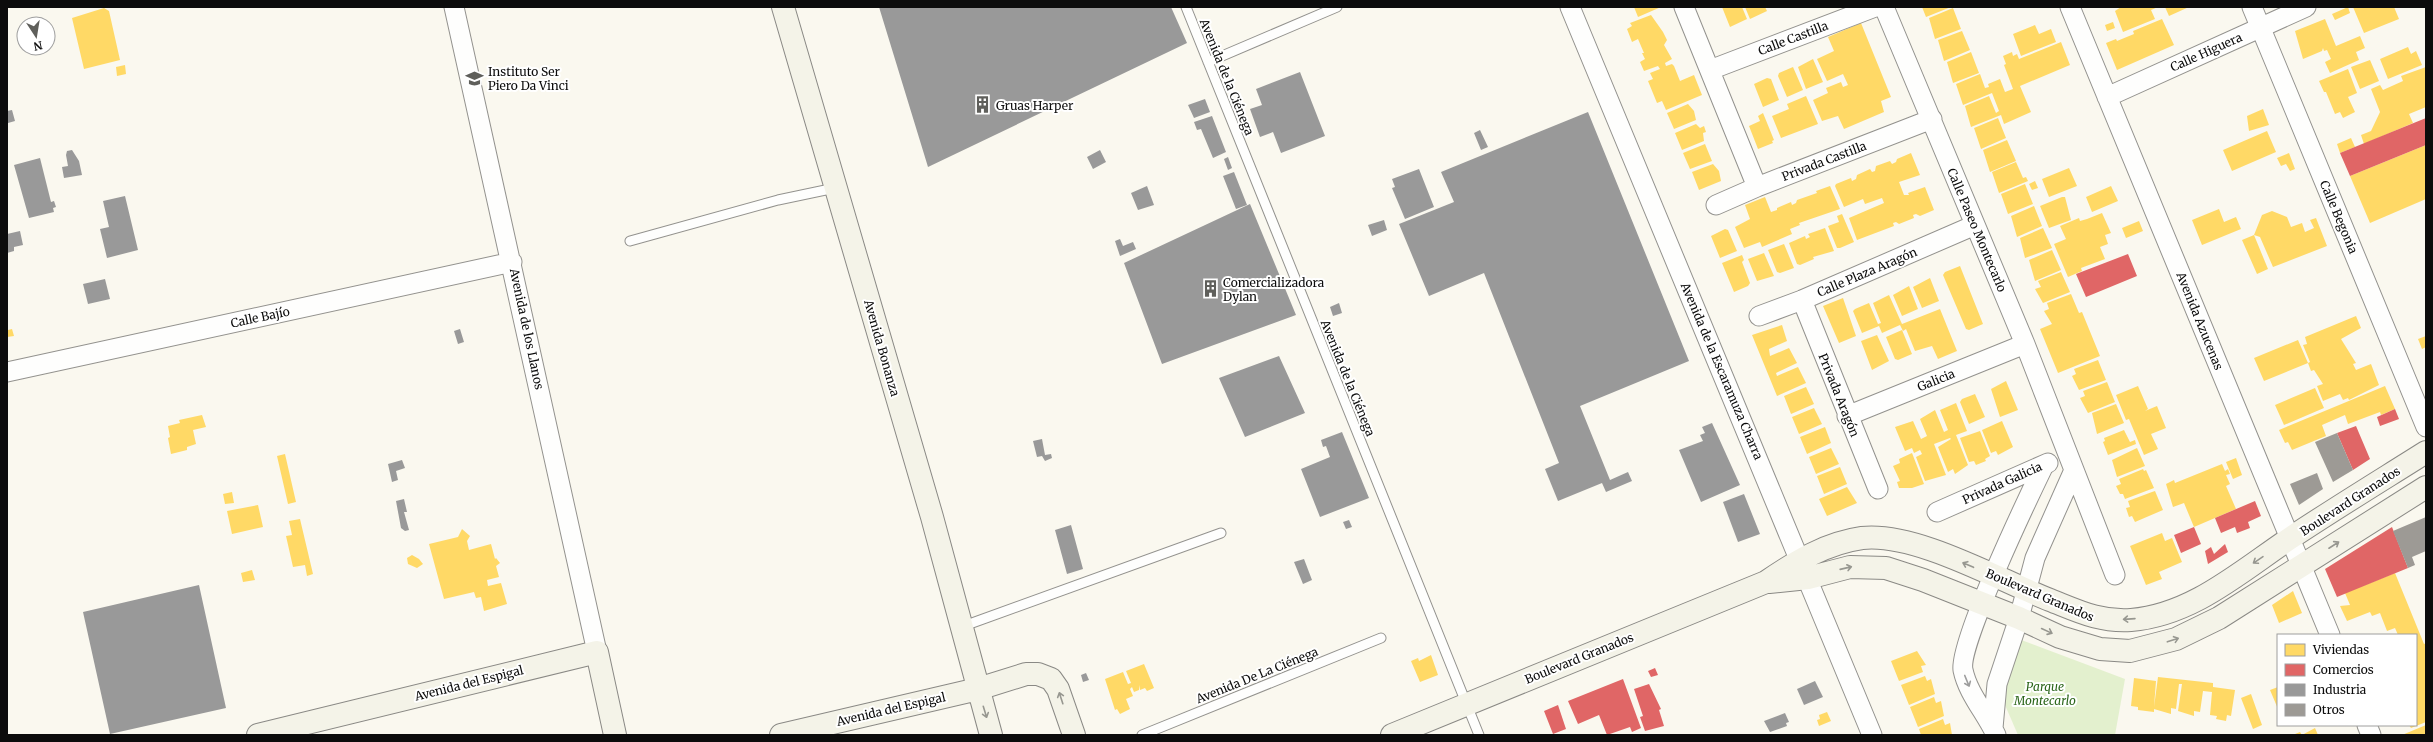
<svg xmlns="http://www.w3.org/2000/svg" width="2433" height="742" font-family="Merriweather,serif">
  <rect width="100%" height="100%" fill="#faf8ef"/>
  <path fill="#e3f0ce" d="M2016,638l109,41 -10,56h-97l-20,-46z"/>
  <path fill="#ffd966" d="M1634,7h27l-23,10z
    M1722,7h20l5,12 -17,8z
    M1745,7h20l2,4 -17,8z
    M1922,7h29l-25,10z
    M2121,7h37l-7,3 4,9 -32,13 -8,-21z
    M2165,7h24l-20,9z
    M2348,7l2,6 -15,7 -3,-6z
    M2353,7h41l5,12 -35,14z
    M104,8l5,3 11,49 -36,9 -12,-51z
    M1953,8l8,21 -26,10 -6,-21z
    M1651,15l12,17 4,8 -3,5 8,14 -7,4 1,3 6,-2 2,2 6,15 14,-6 8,20 -36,15 -4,-9 -5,2 -9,-22 5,-2 -3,-6 10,-4 -2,-3 -14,5 -4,-9 5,-3 -3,-6h2l-6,-14 -6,3 -5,-13 5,-3 -2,-3z
    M2162,19l12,26 -57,25 -11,-27 10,-4 1,2 17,-7 -1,-3z
    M2325,19l11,27 24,-10 5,12 -9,4 3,8 -29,13 -5,-11 6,-3 -4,-9 -3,1 -1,-3 -1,3 -19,8 -8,-28z
    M2113,22l2,6 -8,3 -2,-6z
    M1861,23l30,74 -10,4 3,11 -40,17 -6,-13 -16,5 -9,-21 15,-7 -2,-5 15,-6 2,5 5,-2 -5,-11 -16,7 -10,-22 17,-8 -6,-14z
    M2035,25l4,9 12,-5 5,13 -35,14 -8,-22z
    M1962,31l8,19 -26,11 -6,-21z
    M2061,42l9,23 -50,21 11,26 -27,12 -3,-9 -30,12 -6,-21 24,-10 7,17 3,-2 -7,-18 -29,12 -7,-21 24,-10 5,14 4,-1 -1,-3 12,-5 5,13 8,-3 -9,-24 2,-1 -3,-8 9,-4 1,4 4,-2 2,5z
    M2408,47l3,7 5,-3 6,14 -34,14 -8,-20z
    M1971,52l8,21 -26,10 -6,-21z
    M1813,59l10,23 -17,7 -8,-22z
    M2370,60l9,21 -19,8 -9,-22z
    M125,65l1,9 -9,2 -1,-9z
    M1793,67l10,23 -16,7 -9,-21 1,-3z
    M2426,67v40l-17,7 4,9 -49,21 -3,-9 10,-4 9,-19 -9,-23 9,-4 3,5 20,-9 -2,-5z
    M2348,69l9,24 -9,4 7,15 -12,6 -3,-6 -5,2 -9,-22h-2l-5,-11z
    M1767,78l4,1 8,21 -16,7 -9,-23z
    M1806,96l12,28 -37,14 -9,-22 17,-7 -2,-5z
    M1688,104l6,7 2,9 -22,9 -7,-16z
    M2263,109l6,16 -20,6 -2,-15z
    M1763,113l11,27 -2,1 1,2 -15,6 -9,-23 11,-5 -2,-5z
    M1998,118l8,20 -25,11 -7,-21z
    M1696,124l4,4 4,-2 2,6 -3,1 1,8 -22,9 -7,-17z
    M2267,131l9,21 -44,19 -9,-21z
    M2351,138l4,9 -15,6 -3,-9z
    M2007,140l9,21 -26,11 -7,-22z
    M1705,144l7,17 -22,8 -7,-16z
    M2426,145v54l-56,24 -20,-47z
    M1911,153l9,22 -21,7 5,13h5l-1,-2 17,-6 9,23 -14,6 -4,-2 -3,1 1,3 -15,6 -3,-2 -3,1 1,3 -37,14 -8,-22 35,-15 -2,-5 -17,6 -2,-5 -19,8 -9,-21 1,-2 15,-6 1,3 4,-2 1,-4 13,-6 2,3 3,-1 1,-5 14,-5 2,3 4,-2 1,-3z
    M2289,153l6,16 -5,2 -4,-7 -5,2 -4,-8z
    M2016,162l7,16 3,-1 2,4 -29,12 -7,-21z
    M1713,164l6,7 2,10 -22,9 -7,-18z
    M2069,168l8,18 -28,11 -7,-18z
    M2035,181l3,7 -6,2 -3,-6z
    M2025,184l8,20 -25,10 -7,-20z
    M1830,186l10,23 -41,14 1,2 -10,4 2,5 -30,13 -2,-5 -16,6 -9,-21 15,-8 -5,-14 20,-8 6,15 6,-2v-2l14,-6 1,3 4,-2 1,-3 20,-7 -1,-2z
    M2111,186l7,15 -26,11 -6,-15z
    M2062,197h3l6,23 -22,8 -9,-22z
    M2034,206l8,20 -25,11 -6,-21z
    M2219,209l5,13 12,-5 5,12 -39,16 -10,-25z
    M2272,211l15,6 4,10 11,-4 3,9 9,-4 -4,-8 6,-2 11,28 -54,21 -13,-30 -6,-2 8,-20z
    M2102,213l9,20 -6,2 3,9 -8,3 5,12 -24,9 1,3 -14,6 -14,-33 12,-5 -6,-13 19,-8 1,3 7,-2z
    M1842,214l12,28 -14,6h-3l-9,-22 11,-4 -2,-6z
    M2139,221l4,10 -17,7 -4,-10z
    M1825,228l9,23 -21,6 1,2 -14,6 -3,-1 -8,-21 16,-7 1,3 4,-2 -2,-3z
    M2043,228l9,20 -27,10 -5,-20z
    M1725,229l3,1 9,21 -17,7 -9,-22z
    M2254,235l14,34 -11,5 -15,-34z
    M1784,244l10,24 -14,5 -3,-1 -9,-22z
    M2052,250l9,20 -26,11 -6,-21z
    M1764,253l10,23 -17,5 -9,-22z
    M1742,255l2,5 -2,2 8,21 -2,3 -14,6 -12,-29z
    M1960,266l23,58 -14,6 -3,-1 -23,-54 2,-3z
    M2061,272l9,20 -27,11 -8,-14 6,-2 -3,-6z
    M1930,278l9,23 -17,7 -9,-21z
    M1909,286l9,23 -16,7 -9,-21z
    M2071,294l8,19 3,-1 18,44 -42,17 -18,-44 12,-5 -8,-13 5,-2 -2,-6z
    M1889,295l13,29 38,-15 17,42 -19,8 -6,-13 -17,5 -9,-22 -3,2 -3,-6 -18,8 -3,-7 -17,7 -9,-22 2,-2 14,-6 9,21 3,-1 -8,-20z
    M1843,298l13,38 -17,7 -16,-37z
    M2356,316l5,12 -20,11 15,24 -3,1 3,6 15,-6 8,21 -30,15 -1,-2 -5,2 -3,-6 -17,7 -6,-15 6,-2 -9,-14 -3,1 -3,-8 -44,18 -10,-23 44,-18 10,23 2,-1 -7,-17 4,-1 -2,-7z
    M1782,325l5,16 -18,8 1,7 19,-8 8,15 -21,10 1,3 21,-9 8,16 -29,13 -25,-61z
    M8,327v3l4,-1 2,7 -7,1z
    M1902,330l10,24 -14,6 -3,-1 -9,-22z
    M1877,335l12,26 -17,9 -11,-29z
    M2426,336v11l-4,2 -4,-10z
    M2098,360l8,20 -27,10 -7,-14 4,-2 -2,-5z
    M2006,381l12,29 -18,7 -9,-28z
    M2107,382l8,20 -27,11 -8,-15 5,-2 -2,-5z
    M2138,386l10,23 -3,2 12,-5 9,22 -15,6 7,15 -14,6 -15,-36 -3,1 -10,-25z
    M2385,386l10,23 -14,6 -1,-3 -32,12 -3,-9 -23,10 4,11 -34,14 -4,-8 -3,1 -6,-13z
    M1806,387l8,17 -23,10 -7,-18z
    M2315,388l9,20 -40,17 -9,-20z
    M1975,394l10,23 -16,7 -9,-22 2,-3z
    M1956,403l11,28 -11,4 12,30 -13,9 -2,-5 -5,3 -10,-25 13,-8 -1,-1 -16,6 12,31 -21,6 -9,-24 6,-3 -2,-4 -6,3 -2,-5 -7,3 -10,-24 18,-6 8,18 6,-3 -7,-17 15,-9 9,22 4,-2 -8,-20z
    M2116,404l8,19 -27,11 -5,-21z
    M1814,408l8,16 -23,10 -7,-17z
    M202,415l4,12 -13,3 3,14 -9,3v3l-16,4 -3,-16 2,-1 -2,-11 12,-3 -1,-3z
    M2002,421l11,26 -15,8 -2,-4 -5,2 -9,-23z
    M1825,427l6,16 -24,11 -7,-17z
    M2124,430l6,12 5,-2 1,4 -28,11 -5,-13 2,-1 -1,-3z
    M1980,431l10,25 -5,3 1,2 -10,4 -2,-4 -5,1 -9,-24z
    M1831,448l8,16 -23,10 -7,-17z
    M2137,448l8,18 -28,11 -5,-17z
    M1912,453l12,31 -12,4h-13l-2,-6 3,-1 -7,-15 7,-3 -1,-4z
    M285,454l11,48 -8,2 -11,-48z
    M2236,458l6,17 -9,4 -7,-17z
    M2222,464l3,7 3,-2 2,5 -4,1 4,9 -4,2 10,23 -42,18 -10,-24 -11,4 -7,-23 8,-4 1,3z
    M1840,467l7,17 -23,10 -7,-18z
    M2143,469l1,2 2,-1 8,18 -29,11 -2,-5h-3l-4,-8 5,-2 -2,-5z
    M1847,487l10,16 -30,13 -8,-17z
    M232,492l2,11 -9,1 -2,-10z
    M2152,492l3,-1 8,19 -28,12 -3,-6 -3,1 -3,-9 4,-1 -2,-6z
    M258,505l5,22 -31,7 -5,-23z
    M300,519l13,55 -6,2 -2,-11 -12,2 -7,-31 6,-1 -3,-14z
    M462,529l8,7 -3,5 2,9 22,-6 4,15 1,-1 4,5 -4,3 3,11 -12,3 1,6 13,-3 6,21 -23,7 -3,-14 -5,1 -2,-6 -30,7 -15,-55 29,-7z
    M2162,533l3,8 7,-3 10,24 -23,10 3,7 -16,6 -16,-39z
    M412,555l7,4 4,5 -6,4 -9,-4 -1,-6z
    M252,570l3,10 -12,2 -2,-9z
    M2395,573l29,71 2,-1v79l-15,6 -2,-3h7v-90h-18l-3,-7 -8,3 -7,-18 -8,3 -2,-4 -23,9 -7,-15 10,-1 -5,-12z
    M2293,591l9,22 -23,10 -7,-18z
    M1917,651l9,14 -5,1 2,6 -24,9 -8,-20z
    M1431,655l7,20 -18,7 -9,-21 7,-3 1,3z
    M1144,664l10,24 -7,3 -2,-3 -5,2 -1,-5v5l-5,2 -2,-5 -2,2 3,7 -7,3 4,10 -10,5 -3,-5 -2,1 -10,-31 18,-7 5,12 3,-1 -5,-12z
    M1925,676l2,5 4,-2 4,15 -26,11 -8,-20z
    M2158,677l55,6v4l22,3 -4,26 -4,-1 -1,6 -10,-2 1,-3 -7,-1 2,-23 -9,-1 -3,21 -6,-1v5l-16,-5 4,-27h-3l-3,25 -5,-1v6l-17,-5v3l-16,-2v-3l-7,-1 3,-28 22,3 -2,26z
    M2278,687v22l-8,-19z
    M2251,694l11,31 -9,4 -12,-31z
    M1934,697l2,6 5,-2 3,15 -26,11 -8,-20z
    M1827,712l4,9 -12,5 -2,-6 3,-1 -1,-4z
    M1943,719l2,6 5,-2 2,12h-31l-2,-6z
    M2426,725v10h-24z
    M2315,728l3,7h-23v-1l5,-2 2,3z"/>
  <path fill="#e06666" d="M2426,118v27l-76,31 -10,-23z
    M2128,254l9,22 -51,21 -10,-23z
    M2395,409l4,10 -19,7 -3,-9z
    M2356,426l14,33 -17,11 -16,-37z
    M2255,501l6,15 -13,6 2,6 -13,5 -2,-6 -14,6 -6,-15z
    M2194,527l7,17 -20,9 -7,-18z
    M2392,527l16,41 -71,29 -12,-28z
    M2225,544l3,8 -20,12 -3,-13 6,-4 3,7z
    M1655,668l3,7 -7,2 -3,-6z
    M1623,679l18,49 -9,4 -2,-5 -23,8 -8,-20 -21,9 -10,-23z
    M1649,684l12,25 -2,1 5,16 -19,5 -5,-14 3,-1 -9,-27z
    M1558,705l8,24 -13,5 -9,-23z"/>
  <path fill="#999" d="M879,7h292l16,36 -259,124z
    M1300,72l25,64 -44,17 -8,-21 -13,5 -10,-28 12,-4 -6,-16z
    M1205,99l5,13 -16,6 -6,-13z
    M12,110l3,11 -7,2 -1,-12z
    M1588,112l101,249 -109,45 30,74 18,-8 4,9 -26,11 -4,-9 -44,18 -13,-32 14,-6 -75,-190 -55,23 -30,-72 55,-22 -13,-30z
    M1212,116l14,36 -13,6 -12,-29 -4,1 -3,-8z
    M1480,130l8,17 -7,3 -7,-17z
    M72,150l7,11 3,14 -18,3 -2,-11 6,-1 -2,-11 1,-4z
    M1100,150l6,12 -13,7 -6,-12z
    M1228,157l4,11 -4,2 -4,-11z
    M40,158l11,44 3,-1 2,6 -3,1 1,4 -25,6 -15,-53z
    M1419,169l15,38 -29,12 -13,-31 3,-1 -3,-8z
    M1234,172l13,33 -11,4 -13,-33z
    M1147,186l7,19 -16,5 -7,-17z
    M125,196l13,54 -31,8 -7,-29 9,-2 -6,-26z
    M1250,204l46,111 -134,49 -38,-101z
    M1384,220l3,10 -15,6 -4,-11z
    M20,231l3,14 -9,2v4l-7,2v-19z
    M1120,239l3,7 10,-4 3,7 -16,7 -5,-15z
    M105,279l5,20 -22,5 -5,-20z
    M1339,303l3,10 -9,3 -3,-9z
    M460,329l4,13 -6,2 -4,-13z
    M1279,356l26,57 -60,24 -26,-59z
    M1712,423l28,62 -39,17 -22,-52 24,-9 -3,-6 5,-2 -3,-6z
    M1342,432l27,66 -49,19 -19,-48 29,-12 -4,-11 -3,1 -2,-7z
    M1042,439l3,16 6,-1 1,4 -7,3 -3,-5 -5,1 -4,-16z
    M402,460l3,8 -9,3 2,9 -6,2 -4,-18z
    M1744,494l16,40 -22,8 -15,-40z
    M404,499l3,13h-3l5,18 -4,1 -4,-3 -5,-27z
    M1349,520l3,7 -6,2 -3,-7z
    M1071,525l12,44 -16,5 -12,-44z
    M1304,559l8,21 -9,4 -9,-22z
    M199,585l27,123 -116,26 -27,-122z
    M1086,673l3,7 -6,2 -2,-7z
    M1815,681l8,16 -19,8 -7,-16z
    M1785,713l4,9 -3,1 1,3 -17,6 -6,-11z"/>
  <path fill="#9d9a95" d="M2337,433l16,37 -20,12 -18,-40z
    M2317,473l6,16 -24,16 -9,-21z
    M2426,517v34l-14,6 3,8 -7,3 -15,-37z"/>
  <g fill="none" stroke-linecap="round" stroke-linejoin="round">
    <defs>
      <path id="lane" d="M1186,7l293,728
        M1208,62l129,-55
        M630,241l148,-41 57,-12
        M961,627l260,-94
        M1142,735l239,-97"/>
      <path id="street" d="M454,7l143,645
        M1570,7l302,728
        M1684,7l73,180
        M1884,7l141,337 90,231
        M2070,7l260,628
        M2252,7l174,420
        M1710,70l165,-63
        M2107,97l199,-90
        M1716,205l41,-18 175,-68
        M1802,300l76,189
        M1759,316l43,-16 173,-75
        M7,372l505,-110
        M1847,416l178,-72
        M1937,512l111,-49
        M2367,725l4,10
        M1993,728l4,-44 22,-66 16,-60 39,-88
        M1996,735c-10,-22 -28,-41 -33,-65 -5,-26 66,-174 81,-205"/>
      <path id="secondary" d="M783,7l149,510 59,218
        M1769,582l39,-4 42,-11 36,1 37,12 96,38 41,19 40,12 30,2 46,-12 43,-21 207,-131
        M258,735l339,-83 18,83
        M781,735l197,-46 48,-15h12l13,5 7,10 16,46
        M1392,735l374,-153c29,-20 60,-39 96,-44 54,-6 137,42 188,62 28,11 49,22 81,20 61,-5 109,-48 158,-81 45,-30 91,-58 137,-87"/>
    </defs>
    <use href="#lane" stroke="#93928e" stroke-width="11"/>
    <use href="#street" stroke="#93928e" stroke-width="21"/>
    <use href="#secondary" stroke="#8a8985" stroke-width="24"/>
    <use href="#lane" stroke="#fefefd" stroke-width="9"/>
    <use href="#street" stroke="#fefefd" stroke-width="19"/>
    <use href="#secondary" stroke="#f4f3e8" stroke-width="22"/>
  </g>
  <defs><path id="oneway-shaft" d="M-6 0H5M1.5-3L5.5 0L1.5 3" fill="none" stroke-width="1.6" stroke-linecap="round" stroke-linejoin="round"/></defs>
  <g stroke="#979790">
    <use href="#oneway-shaft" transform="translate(2334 545) rotate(-33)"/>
    <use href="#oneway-shaft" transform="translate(2258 560) rotate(146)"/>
    <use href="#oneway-shaft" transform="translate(1968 565) rotate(-157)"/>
    <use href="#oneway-shaft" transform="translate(1846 568) rotate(-13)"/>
    <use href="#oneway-shaft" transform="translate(2129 619) rotate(176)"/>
    <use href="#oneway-shaft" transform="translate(2047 631) rotate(25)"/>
    <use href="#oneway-shaft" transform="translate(2173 640) rotate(-18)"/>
    <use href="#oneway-shaft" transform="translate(1061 698) rotate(-108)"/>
    <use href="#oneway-shaft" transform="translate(985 712) rotate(73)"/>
  </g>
  <use stroke="#9d9d9d" href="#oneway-shaft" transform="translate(1967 681) rotate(68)"/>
  <defs>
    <symbol id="school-bare" viewBox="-9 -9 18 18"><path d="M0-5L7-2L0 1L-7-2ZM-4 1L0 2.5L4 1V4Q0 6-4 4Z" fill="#5f5f5b" stroke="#fff" stroke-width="2.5" paint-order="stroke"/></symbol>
    <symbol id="building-bare" viewBox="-9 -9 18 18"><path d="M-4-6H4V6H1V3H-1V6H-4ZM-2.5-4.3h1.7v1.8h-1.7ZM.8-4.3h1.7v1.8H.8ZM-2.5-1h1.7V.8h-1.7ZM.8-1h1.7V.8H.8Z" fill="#5f5f5b" stroke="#fff" stroke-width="2.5" paint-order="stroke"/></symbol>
  </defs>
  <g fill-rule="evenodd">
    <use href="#school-bare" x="462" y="66" width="25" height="25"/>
    <use href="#building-bare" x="970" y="92" width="25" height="25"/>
    <use href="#building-bare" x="1198" y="276" width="25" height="25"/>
  </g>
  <g text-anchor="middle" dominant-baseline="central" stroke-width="4" stroke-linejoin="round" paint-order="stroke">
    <g font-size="12" fill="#0c0c0c" stroke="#fff">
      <text transform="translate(1793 38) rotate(-21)">Calle Castilla</text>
      <text transform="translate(2206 52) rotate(-24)">Calle Higuera</text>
      <text transform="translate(1227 77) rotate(68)">Avenida de la Ciénega</text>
      <text transform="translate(1824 161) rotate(-21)">Privada Castilla</text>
      <text transform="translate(2339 217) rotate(67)">Calle Begonia</text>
      <text transform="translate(1977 230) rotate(67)">Calle Paseo Montecarlo</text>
      <text transform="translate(1867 272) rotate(-23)">Calle Plaza Aragón</text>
      <text transform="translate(260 317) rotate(-12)">Calle Bajío</text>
      <text transform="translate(2200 321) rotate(68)">Avenida Azucenas</text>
      <text transform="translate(527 329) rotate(78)">Avenida de los Llanos</text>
      <text transform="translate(882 348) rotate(74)">Avenida Bonanza</text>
      <text transform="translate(1722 371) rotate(67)">Avenida de la Escaramuza Charra</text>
      <text transform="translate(1348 378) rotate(68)">Avenida de la Ciénega</text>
      <text transform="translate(1936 380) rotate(-22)">Galicia</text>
      <text transform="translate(1839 395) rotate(68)">Privada Aragón</text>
      <text transform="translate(2002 483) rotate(-24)">Privada Galicia</text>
      <text transform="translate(2350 501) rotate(-33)">Boulevard Granados</text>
      <text transform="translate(2040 595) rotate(23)">Boulevard Granados</text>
      <text transform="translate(1579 658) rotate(-22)">Boulevard Granados</text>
      <text transform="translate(1257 675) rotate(-22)">Avenida De La Ciénega</text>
      <text transform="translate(469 683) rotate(-14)">Avenida del Espigal</text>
      <text transform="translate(891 709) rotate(-13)">Avenida del Espigal</text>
    </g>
    <g font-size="12" fill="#0c0c0c" stroke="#fff" text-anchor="start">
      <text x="488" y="71">Instituto Ser<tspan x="488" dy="14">Piero Da Vinci</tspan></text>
      <text x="996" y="105">Gruas Harper</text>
      <text x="1223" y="282">Comercializadora<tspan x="1223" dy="14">Dylan</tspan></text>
    </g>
    <g font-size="12" font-style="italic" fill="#2b651a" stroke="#fff">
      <text x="2045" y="686">Parque<tspan x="2045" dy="14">Montecarlo</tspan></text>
    </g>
  </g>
  <rect width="2433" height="742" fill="none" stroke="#0c0c0c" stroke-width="16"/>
  <rect x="2277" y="634" width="140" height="92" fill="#ffffff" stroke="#9e9e9e"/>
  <rect x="2285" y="644" width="20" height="12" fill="#ffd966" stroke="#9e9e9e"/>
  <text x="2313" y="654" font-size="12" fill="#0c0c0c">Viviendas</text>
  <rect x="2285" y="664" width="20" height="12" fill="#e06666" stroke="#9e9e9e"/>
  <text x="2313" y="674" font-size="12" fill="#0c0c0c">Comercios</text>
  <rect x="2285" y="684" width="20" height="12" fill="#999999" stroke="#9e9e9e"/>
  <text x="2313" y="694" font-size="12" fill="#0c0c0c">Industria</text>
  <rect x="2285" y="704" width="20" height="12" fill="#9d9a95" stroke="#9e9e9e"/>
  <text x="2313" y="714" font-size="12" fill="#0c0c0c">Otros</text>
  <g transform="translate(36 36) rotate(168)"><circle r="19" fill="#ffffff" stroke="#9e9e9e"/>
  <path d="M0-3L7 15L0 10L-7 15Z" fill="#5f5f5b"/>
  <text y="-6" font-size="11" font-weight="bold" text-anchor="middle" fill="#0c0c0c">N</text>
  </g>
</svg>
